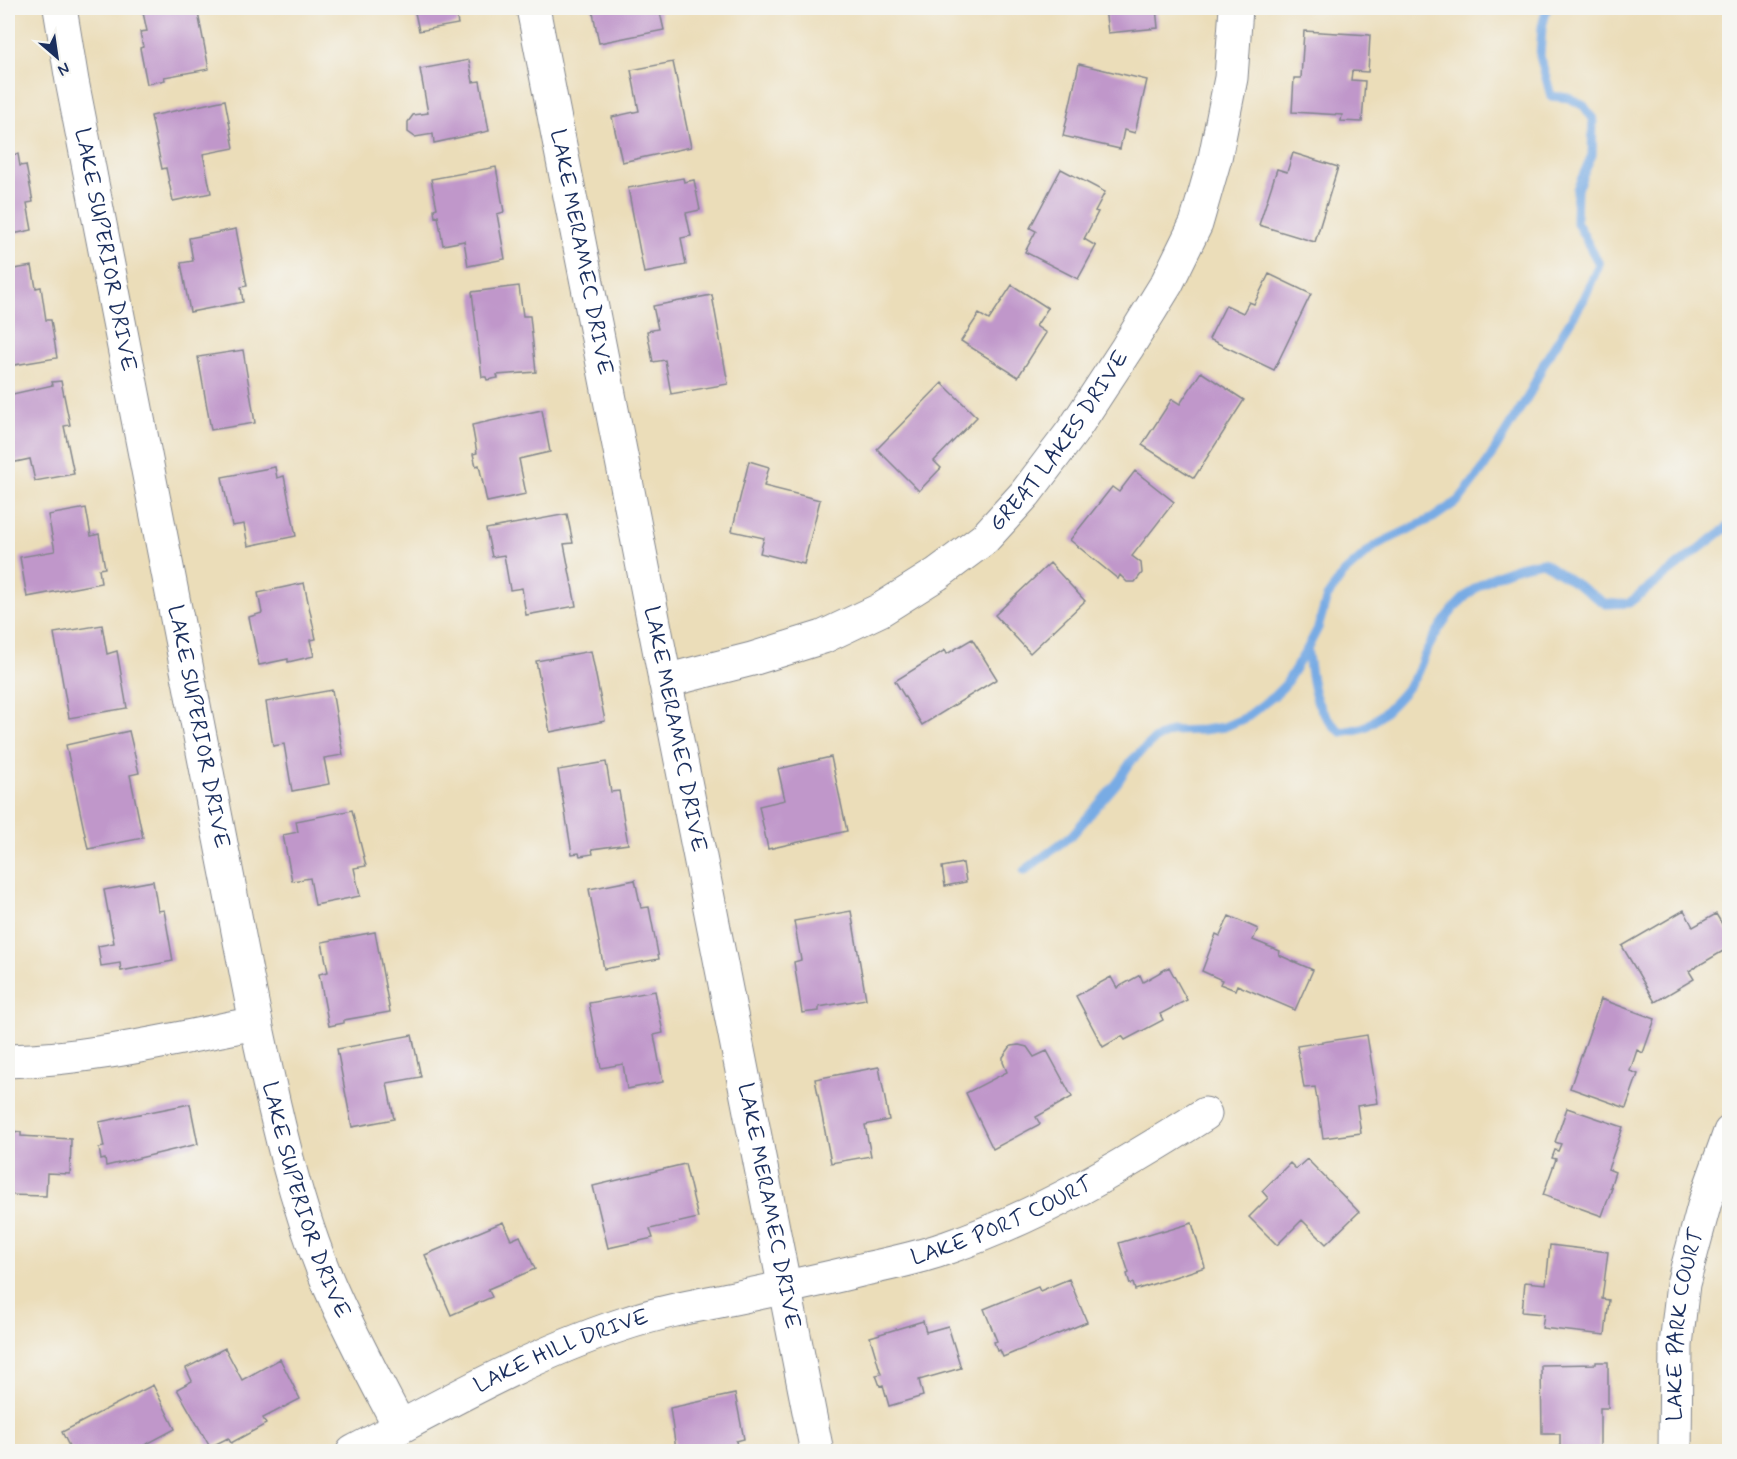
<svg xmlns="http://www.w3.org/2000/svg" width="1737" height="1459" font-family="Mynerve,sans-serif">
  <rect width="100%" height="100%" fill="#f6f6f2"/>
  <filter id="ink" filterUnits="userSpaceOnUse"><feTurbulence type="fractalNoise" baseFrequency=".0167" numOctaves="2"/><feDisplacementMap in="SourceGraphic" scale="12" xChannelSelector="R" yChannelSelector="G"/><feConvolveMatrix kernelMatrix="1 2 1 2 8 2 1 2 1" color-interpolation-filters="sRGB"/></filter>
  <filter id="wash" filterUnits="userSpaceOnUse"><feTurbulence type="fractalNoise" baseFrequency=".008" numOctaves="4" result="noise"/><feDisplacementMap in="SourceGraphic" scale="24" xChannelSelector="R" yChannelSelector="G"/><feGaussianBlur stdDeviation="1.35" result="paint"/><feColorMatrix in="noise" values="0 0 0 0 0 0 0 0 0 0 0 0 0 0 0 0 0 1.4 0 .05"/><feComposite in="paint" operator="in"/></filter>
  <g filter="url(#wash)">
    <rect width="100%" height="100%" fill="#ebddb9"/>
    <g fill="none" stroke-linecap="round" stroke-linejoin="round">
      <path stroke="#78abe4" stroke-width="9" d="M1307,649c6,35 4,59 34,83 9,-2 20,-2 27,-7 15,-9 39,-34 48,-50 4,-8 7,-17 11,-25 26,-51 59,-80 116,-88l63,42 23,-1 101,-78
        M1024,871l48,-36 45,-52 15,-23 23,-21 17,-8 31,-1 21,-3 21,-9 29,-22 11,-11 22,-36 11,-21 9,-31 17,-24 32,-28 57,-27 26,-18 24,-31 47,-76 14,-30 40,-64 15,-35 -23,-43 1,-32 15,-34 1,-36 -9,-13 -15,-8 -18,-2 -11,-40 2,-29 5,-19"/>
    </g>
    <g id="blocks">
      <path fill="#c097ca" d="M142,8h55l12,61 -45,8 1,3 -18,4 -7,-36 3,-1 -3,-15 7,-1z
        M414,8h41l3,16 -39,7z
        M592,8h67l5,22 -65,13z
        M1105,8h51l2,20 -50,5z
        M1304,31l66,4 -2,37 -16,-1 -1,9 14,1 -3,41 -21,-1 1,-6 -50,-3 2,-34h7z
        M469,60l4,22 7,-1 9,50 -55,12 -1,-9 -18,3 -7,-5v-10l5,-7 15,-2 -8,-44z
        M673,62l18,85 -69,15 -10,-45 27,-6 -8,-41z
        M1079,64l68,16 -12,53 -11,-3 -4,19 -57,-13z
        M225,100l9,48 -31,6 8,39 -38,8 -7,-33 -4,1 -11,-53z
        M1293,153l45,14 -23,75 -56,-17 18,-56 10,3z
        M18,154l2,12 6,-1 7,37 -6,1 5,27 -24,5v-80z
        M496,167l8,45 -7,2 8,45 -37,7 -4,-25 -21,4 -5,-29 -3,1 -1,-8 3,-1 -6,-29z
        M1061,169l44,23 -10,19 3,1 -14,27 12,7 -18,33 -53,-27 11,-21 -6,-3z
        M683,178l1,4 10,-2 6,30 -14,3 5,23 -10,2 5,27 -42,8 -16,-85z
        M236,229l11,57 -6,1 2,15 -53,10 -9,-49 12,-2 -4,-23z
        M32,266l4,22 5,-1 5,33h5l6,38 -49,8v-96z
        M1269,274l42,20 -37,76 -65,-31 17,-34 17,8 6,-11 5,2z
        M1012,285l36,23 -12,18 10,7 -28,44 -57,-36 18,-27 10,6z
        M519,286l4,30h7l6,56 -39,3 1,3 -11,2 -1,-3h-4l-10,-85z
        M712,295l16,89 -57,10 -6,-34 -12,2 -6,-31 11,-2 -5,-23z
        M243,350l12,73 -44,7 -13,-73z
        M1201,372l43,28 -50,78 -52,-33 30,-46 8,5z
        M61,381l9,44 -6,1 10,48 -39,7 -5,-22 -19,4 -3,-19v-49l45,-10 -1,-3z
        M942,383l35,34 -43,44 7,7 -22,23 -42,-42z
        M542,410l8,42 -31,7 7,35 -39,8 -8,-37 -3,1 -3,-12 4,-1 -5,-28z
        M749,461l20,6 -5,19 56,14 -16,64 -44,-11 4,-15 -32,-7z
        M275,467l2,11 7,-2 12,60 -48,10 -4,-22 -12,2 -10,-49z
        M1135,471l39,31 -42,54 9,7 1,10 -7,9h-8l-7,-7 -2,4 -48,-39 42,-53 7,5z
        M86,508l5,28 8,-2 6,34 -6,1 2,14 -74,14 -7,-40 35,-6 -7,-36z
        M567,514l6,29 -9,1 12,62 -50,9 -4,-27 -12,2 -6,-35 -12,2 -6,-28z
        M1050,563l35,38 -55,52 -35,-38z
        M304,583l12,56 -6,1 4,16 -26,6v-3l-29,6 -10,-48 13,-4 -4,-20z
        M102,625l5,29 10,-3 10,57 -58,10 -15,-85z
        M972,639l25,40 -75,46 -27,-44 50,-31 2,4z
        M591,651l14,70 -55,11 -14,-71z
        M332,690l11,65 -19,3 5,26 -37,7 -8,-47 -11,2 -7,-44z
        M129,731l10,42 -9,2 13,63 -55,11 -22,-104z
        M831,757l16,74 -79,18 -9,-43 26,-6 -7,-31z
        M606,762l5,30 8,-1 9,53 -36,5 1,5 -13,2 -1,-3 -7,1 -14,-84z
        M352,810l14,56 -12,2 6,28 -45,9 -5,-27 -18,3 -9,-46 15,-3 -2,-11z
        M963,863l3,19 -21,4 -3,-19z
        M635,880l6,28 8,-1 10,52 -55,10 -15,-80z
        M153,881l5,30 6,-1 9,51 -52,10 -1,-8 -19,3 -3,-20 16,-3 -10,-53z
        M1684,910l9,17 23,-13 14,23v10l-41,24 5,8 -39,23 -33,-56z
        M851,911l15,88 -47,8v4l-17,2 -8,-51 7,-2 -7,-39z
        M1229,916l29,13 -5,11 27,11 -1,4 34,15 -18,40 -58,-25 -2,5 -15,-6 2,-4 -20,-9 14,-37 4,2z
        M375,932l15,80 -46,8v3l-15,3 -10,-52 9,-2 -6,-30z
        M1169,967l18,33 -27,14 3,6 -38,20 -3,-4 -19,11 -27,-51 35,-19 6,11 23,-13 3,7z
        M655,991l8,42 -9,2 9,47 -36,7 -4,-25 -22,4 -12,-65z
        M1601,999l54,20 -12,34 -6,-3 -7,21 8,3 -12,34 -56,-20z
        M412,1035l9,42 -34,6 7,36 -42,8 -15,-78z
        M1367,1035l11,68 -21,3 4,27 -38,5 -8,-51 -11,1 -7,-42z
        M1019,1045l8,2 7,10 13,-6 25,46 -36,20 4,7 -47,25 -27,-56 41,-21 -4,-10v-5l8,-11z
        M879,1067l10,53 -24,5 6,31 -40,7 -16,-84z
        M190,1104l8,40 -92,22 -1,-7 -4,1 -2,-12 5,-1 -5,-25z
        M1567,1108l56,19 -15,42 7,3 -5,15 2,1 -10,28 -59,-21 13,-36 -4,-1 3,-8 3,1 3,-7 -6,-2z
        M8,1131l13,1v4l50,3 -1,35 -23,-1 -1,23 -38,-1z
        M1307,1159l52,53 -33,32 -24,-24 -25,25 -28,-28 19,-19 -6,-7 28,-28 6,6z
        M685,1164l13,54 -48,11 3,9 -45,10 -15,-62z
        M503,1222l8,18 9,-4 15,33 -47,20 4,8 -41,18 -26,-60z
        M1192,1223l13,44 -70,23 -2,-7 -3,1 -3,-10 2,-1 -10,-30 43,-13v2z
        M1550,1245l58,7 -6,47 7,1 -4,35 -63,-7 2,-14 -22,-2 3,-30 21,2z
        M1069,1279l18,43 -84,35 -3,-7 -3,1 -3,-9 3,-1 -13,-32 54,-22 2,4z
        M923,1321l3,11 22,-6 13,42 -42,12 4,16 -34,10 -6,-21 -3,1 -4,-11 5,-1 -11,-37z
        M225,1348l17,32 38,-21 20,40 -37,19 3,6 -35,19 -3,-5 -18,9 -33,-58 15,-8 -6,-13z
        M1596,1362h12v46h-8v44h-40v-18h-18l-1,-69 55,-1z
        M153,1385l22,44 -43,23h-60l-10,-20z
        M735,1394l9,45 -8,2 2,11h-59v-3h-3l-6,-41z"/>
    </g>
  </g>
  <g filter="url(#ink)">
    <use href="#blocks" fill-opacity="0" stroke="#83868c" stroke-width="1.5"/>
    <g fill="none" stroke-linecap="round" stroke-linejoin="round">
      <defs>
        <g id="minor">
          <path id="s1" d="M60,8l12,73 184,942c19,89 38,180 74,264 21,48 46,94 70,140"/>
          <path id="s2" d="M533,8l284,1444"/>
          <path id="s3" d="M665,681l87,-22 71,-22 57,-27 57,-36 47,-35 41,-45 47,-62 55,-84 40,-65 29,-59 19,-66 16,-80 5,-70"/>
          <path d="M8,1061c84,-2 166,-22 248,-38"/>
          <path id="s4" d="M353,1452c88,-46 174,-96 268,-127 35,-12 72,-19 108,-26 44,-9 88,-18 132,-29 28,-6 58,-12 85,-22 94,-32 175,-81 259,-134"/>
          <path id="s5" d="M1675,1452l1,-107 7,-61 22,-82 25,-70"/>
        </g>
      </defs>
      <use href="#minor" stroke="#83868c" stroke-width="35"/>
      <use href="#minor" stroke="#fff" stroke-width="33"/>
    </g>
  </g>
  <g text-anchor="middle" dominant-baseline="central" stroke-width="4.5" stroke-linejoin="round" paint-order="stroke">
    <g font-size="22" fill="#1b2f5e" stroke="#f6f6f2">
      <text stroke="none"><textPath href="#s1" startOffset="246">LAKE SUPERIOR DRIVE</textPath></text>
      <text stroke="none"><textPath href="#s2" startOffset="249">LAKE MERAMEC DRIVE</textPath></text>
      <text stroke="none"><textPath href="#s3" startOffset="477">GREAT LAKES DRIVE</textPath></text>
      <text stroke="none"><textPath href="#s1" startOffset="732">LAKE SUPERIOR DRIVE</textPath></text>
      <text stroke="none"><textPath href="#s2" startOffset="735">LAKE MERAMEC DRIVE</textPath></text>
      <text stroke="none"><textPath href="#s1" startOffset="1218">LAKE SUPERIOR DRIVE</textPath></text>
      <text stroke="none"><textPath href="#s2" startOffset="1221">LAKE MERAMEC DRIVE</textPath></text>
      <text stroke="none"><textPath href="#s4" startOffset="693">LAKE PORT COURT</textPath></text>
      <text stroke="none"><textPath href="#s5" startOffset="128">LAKE PARK COURT</textPath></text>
      <text stroke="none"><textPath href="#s4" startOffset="232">LAKE HILL DRIVE</textPath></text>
    </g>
  </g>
  <rect width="1737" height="1459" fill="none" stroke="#f6f6f2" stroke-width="30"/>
  <g transform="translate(57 57) rotate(151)" stroke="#f6f6f2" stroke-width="4.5" paint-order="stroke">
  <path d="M0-4.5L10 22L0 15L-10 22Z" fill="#1b2f5e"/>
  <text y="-9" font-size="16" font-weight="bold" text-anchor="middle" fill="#1b2f5e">N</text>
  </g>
</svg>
